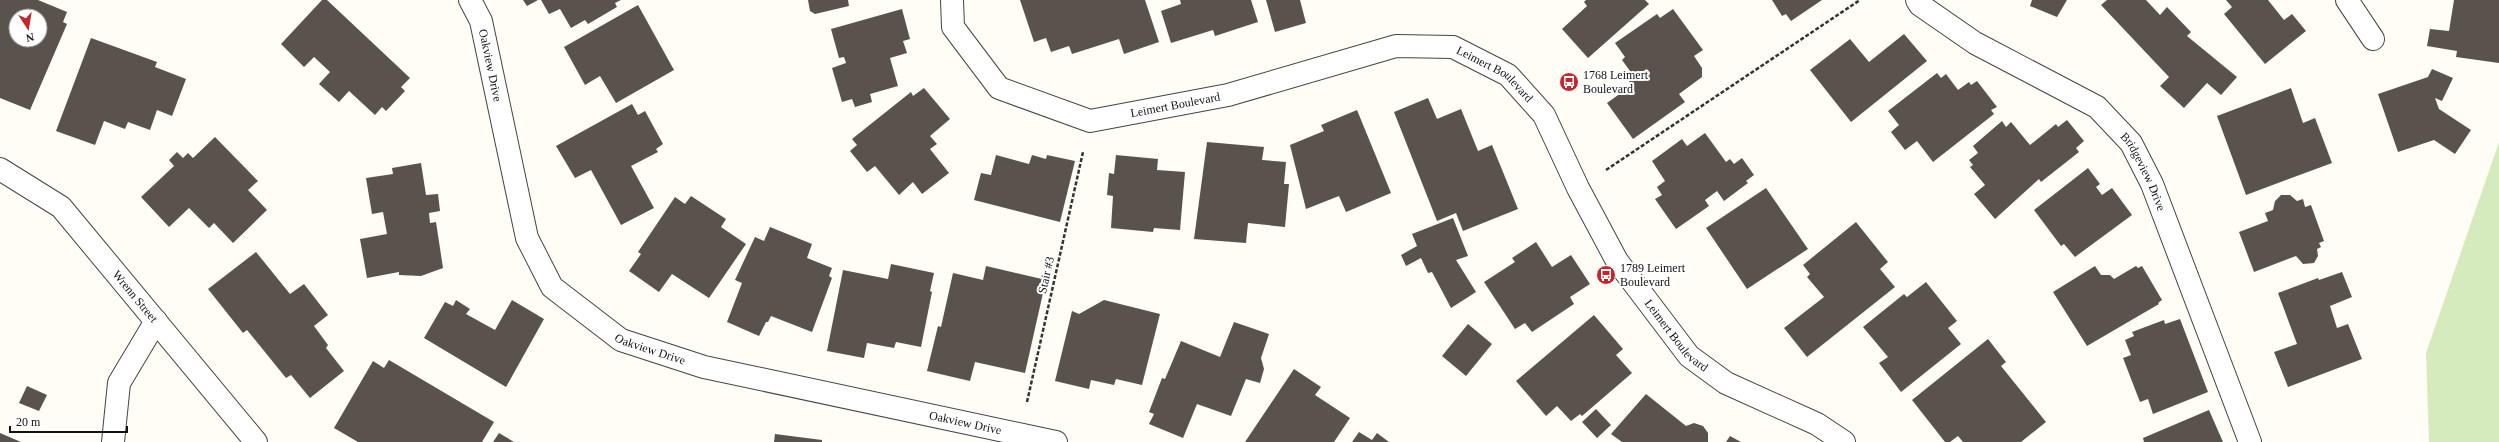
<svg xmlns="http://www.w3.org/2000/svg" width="2499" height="442" font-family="Georgia,serif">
  <rect width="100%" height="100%" fill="#fffdf5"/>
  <path fill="#d5ebbd" d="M2499,142v300h-70l-3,-89z"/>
  <path fill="#5a524d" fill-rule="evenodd" d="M0,0h38l29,12 -4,10 4,2 -37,86 -30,-12zM16,16h24v24h-24z
    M322,0h5l83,78 -9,9 4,4 -19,20 -4,-4 -7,8 -26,-24 -10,11 -20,-18 11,-12 -16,-15 -10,10 -23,-23z
    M523,0h15l-11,6z
    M541,0h80l-6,3 2,4 -29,17 -3,-4 -14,8 -11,-19 -11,5z
    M808,0h40l1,6 -34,8 -5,-3z
    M1020,0h125l14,42 -35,12 -5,-15 -47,15 -3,-8 -18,6 -5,-14 -12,4z
    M1180,0h71l7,22 -43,14 -2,-6 -42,13 -10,-32 20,-7z
    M1266,0h34l6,23 -31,9z
    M1586,0h59l4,4 -61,54 -26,-29 25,-23 -3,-4z
    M1772,0h50l-31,21 -5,-7 -4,2z
    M2032,0h35l-10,17 -27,-11z
    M2107,0h39l14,15 7,-8 24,25 -4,4 50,41 -16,18 -14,-12 -23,25 -24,-22 9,-9 -68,-72z
    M2226,0h42l16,20 8,-6 14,17 -41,33 -41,-50 8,-7z
    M2454,0h45v63l-43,-6 1,-6 -30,-5 3,-17 19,2z
    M638,5l36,65 -58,33 -16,-27 -15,9 -21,-38z
    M902,9l8,30 -7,2 4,12 -17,5 8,28 -28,8 2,8 -17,5 -3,-8 -10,3 -10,-34 14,-5 -2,-6 -5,1 -8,-29z
    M1673,9l30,41 -9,6 8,12v9l-23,17 6,8 -52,37 -26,-36 25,-18 -7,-9 5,-5 -8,-11 3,-3 -10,-14 42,-29 3,4z
    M1904,34l23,27 -76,61 -41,-52 40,-31 19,23z
    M91,38l66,24 -2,5 31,12 -14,37 -15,-6 -7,20 -22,-8 -3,7 -21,-8 -9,24 -39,-14z
    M2432,69l21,9 -11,23 -7,-3 4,11 32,21 -16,24 -21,-14 -36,12 -20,-58 50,-17z
    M1937,73l4,5 5,-4 12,16 11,-8 2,3 6,-4 20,26 -6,3 3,4 -61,48 -16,-21 -12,9 -14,-18 8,-7 -11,-14z
    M924,88l26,31 -20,17 7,8 -7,5 19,24 -27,21 -9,-12 -14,13 -24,-29 -8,6 -17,-21 7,-6 -5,-6 59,-47 2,4z
    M2291,88l12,35 12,-5 17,45 -86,32 -29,-79z
    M1428,98l9,21 24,-10 17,42 14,-6 26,64 -55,22 -7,-18 -19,8 -43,-109z
    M632,104l6,11 7,-4 18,33 -7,5 2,3 -27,14 23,42 -33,17 -30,-55 -16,8 -19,-32z
    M1357,110l34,83 -45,19 -7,-16 -33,13 -16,-64 34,-14 -3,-6z
    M2067,120l17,21 -8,7 3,4 -38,30 -2,-3 -44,40 -21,-25 11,-9 -15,-18 3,-2 -4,-5 9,-7 -5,-7 29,-25 4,6 5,-5 19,23 26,-21 2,3z
    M1705,133l21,29 4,-3 4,5 8,-6 12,17 -8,6 2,2 -24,18 -7,-10 -12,9 4,6 -33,23 -21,-30 7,-4 -5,-8 8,-6 -13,-20 30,-22 5,7z
    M215,137l43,44 -10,9 19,20 -34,33 -19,-20 -5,5 -20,-20 -20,19 -28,-30 33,-31 -5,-6 8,-8 6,6 5,-5 5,5z
    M1207,142l57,5 -2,13 24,2 -2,22h5l-4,43 -37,-4 -2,20 -52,-4z
    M996,155l33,9 3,-9 14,4 1,-4 28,6 -15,61 -86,-22 7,-27 10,2z
    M1116,155l42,4 -1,11 28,2 -5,58 -26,-2 -1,4 -42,-4 2,-32 -6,-1 2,-22 5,1z
    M421,163l5,32 12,-1 2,17 -11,2 1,10 6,-1 7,46 -22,8 -22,-1v-3l-32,6 -7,-39 27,-5 -4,-22 -11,2 -6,-36 27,-4 -1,-6z
    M2088,168l12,16 -4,3 6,8 10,-7 20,27 -57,42 -11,-13 -3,2 -27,-36z
    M1766,188l42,61 -61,40 -41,-61z
    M2281,195h9l7,6 6,-2 2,8 6,-2 13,36 -5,2 2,4 -4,2 1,7 -4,7 -11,1 -7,-8 -42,16 -15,-40 29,-11 -3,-8 8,-3 2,-9z
    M691,196l35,23 -5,8 25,17 -37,54 -37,-24 -13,18 -30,-21 12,-17 -3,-2 37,-55 10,7z
    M1453,218l15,38 -12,4 20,32 -25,16 -19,-36 -4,1 -7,-15 -15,8 -5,-11 16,-9 -5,-12z
    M1856,222l32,40 -8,7 15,18 -88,70 -23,-29 40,-31 -17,-20 3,-3 -7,-9z
    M770,227l42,17 -5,14 25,10 -3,8 3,2 -20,54 -41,-16 -3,6h-2l-7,14 -32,-14 15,-39 -7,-3 20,-43 9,4z
    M1536,242l16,25 19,-12 19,29 -20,13 4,7 -42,28 -7,-9 -10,6 -31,-47 31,-20 -3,-4z
    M256,252l34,42 14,-10 24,31 -14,11 14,19 -2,3 18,23 -34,27 -19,-23 -5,3 -39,-48 -4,3 -35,-44z
    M891,264l43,9 -4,18 2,1 -11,55 -25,-5 -2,6 -27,-5 -3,15 -37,-7 16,-81 45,9z
    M986,266l56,13 -3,13 4,1 -18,80 -50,-11 -5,19 -43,-10 11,-45 3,1 12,-54 30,7z
    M2095,266l6,9h9l4,4 22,-13 2,2 4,-2 20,34 -4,3 1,1 -72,42 -34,-54z
    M2342,272l10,25 -22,9 7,22 11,-4 14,35 -74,28 -14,-35 23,-8 -19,-51 40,-15 1,2z
    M1926,282l31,39 -9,7 13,16 -60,48 -22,-29 9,-6 -25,-30 41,-33 3,3z
    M456,300l14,9 -4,5 29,16 17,-30 32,19 -38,68 -82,-49 21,-36 8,4z
    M1104,300l56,14 -18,71 -26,-6 -2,6 -23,-5 -2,9 -34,-8 17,-70 7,3z
    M1594,315l29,34 -7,6 16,18 -50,43 -2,-2 -9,7 -14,-15 -11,10 -30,-35z
    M2180,319l28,73 -55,22 -5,-15 -8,3 -17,-44 8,-3 -6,-15 9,-4 -2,-4 32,-12 1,4z
    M1234,322l35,12 -8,24 3,11 -4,14 -14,-4 -15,37 -34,-12 -14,34 -34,-14 5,-10 -5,-2 13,-34 3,1 16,-38 39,16z
    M1468,324l24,20 -26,32 -24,-20z
    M1988,339l18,23 -5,4 45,56 -25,20h-58l-5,-6 -8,6h-5l-33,-42z
    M389,360l105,62 -12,20h-124l-24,-14 39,-67 11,7z
    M1294,369l27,18 -6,8 35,23 -16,24h-89z
    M27,386l20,9 -8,16 -20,-8z
    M1646,394l40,32 8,-3 9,3 5,7v9h-86l-11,-8z
    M1596,409l15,16 -14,13 -15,-16z
    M2209,410l14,32h-79l-1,-4z
    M1359,432l13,8 5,-7 12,9h-37z
    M0,433l21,9h-21z
    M499,433l15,9h-21z
    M775,434l47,6v2h-48z
    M1730,436l11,6h-15z"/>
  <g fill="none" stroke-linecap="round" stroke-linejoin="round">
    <defs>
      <g id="minor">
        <path id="s1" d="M470,0l11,21 46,217 25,49 69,53 83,27 352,75"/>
        <path id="s2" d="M1917,0l3,5 55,38 122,64 34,36 21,41 98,258"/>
        <path d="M2347,0l26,39"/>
        <path id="s3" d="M0,169l61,38 195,235"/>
        <path d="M113,442l6,-59 37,-62"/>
      </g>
      <g id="tertiary">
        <path id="s4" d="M952,0l1,27 46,61 91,33 138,-26 168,-49 57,1 55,28 36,40 34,73 39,73 72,95 37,27 91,41 27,18"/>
      </g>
    </defs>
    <use href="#minor" stroke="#444" stroke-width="24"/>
    <use href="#tertiary" stroke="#444" stroke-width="24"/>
    <path stroke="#333" stroke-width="2.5" stroke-dasharray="4 2" stroke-linecap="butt" d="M1606,170l254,-170
      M1027,402l56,-250"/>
    <use href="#minor" stroke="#fff" stroke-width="22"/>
    <use href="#tertiary" stroke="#fff" stroke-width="22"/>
  </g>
  <defs>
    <symbol id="bus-disc" viewBox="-11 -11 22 22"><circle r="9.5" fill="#c4262e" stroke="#fff"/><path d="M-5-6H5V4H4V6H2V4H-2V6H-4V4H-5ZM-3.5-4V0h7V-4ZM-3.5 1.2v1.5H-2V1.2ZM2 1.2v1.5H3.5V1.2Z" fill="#fff"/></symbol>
  </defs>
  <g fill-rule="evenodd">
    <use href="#bus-disc" x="1558" y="71" width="22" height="22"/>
    <use href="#bus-disc" x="1595" y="264" width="22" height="22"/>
  </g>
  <g text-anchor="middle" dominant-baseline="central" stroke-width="4" stroke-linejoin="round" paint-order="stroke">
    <g font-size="12" fill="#111" stroke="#fff">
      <text stroke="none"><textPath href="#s1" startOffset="69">Oakview Drive</textPath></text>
      <text stroke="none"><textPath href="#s4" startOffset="623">Leimert Boulevard</textPath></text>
      <text stroke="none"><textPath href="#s4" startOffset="287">Leimert Boulevard</textPath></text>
      <text stroke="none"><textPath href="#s2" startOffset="291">Bridgeview Drive</textPath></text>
      <text transform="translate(1046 275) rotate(-77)">Stair #3</text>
      <text stroke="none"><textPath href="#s3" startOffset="188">Wrenn Street</textPath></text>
      <text stroke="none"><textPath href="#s4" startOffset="947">Leimert Boulevard</textPath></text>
      <text stroke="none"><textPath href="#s1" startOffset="418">Oakview Drive</textPath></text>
      <text stroke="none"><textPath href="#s1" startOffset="742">Oakview Drive</textPath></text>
    </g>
    <g font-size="12" fill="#111" stroke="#fff" text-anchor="start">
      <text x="1583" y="75">1768 Leimert<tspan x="1583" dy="14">Boulevard</tspan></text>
      <text x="1620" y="268">1789 Leimert<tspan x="1620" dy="14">Boulevard</tspan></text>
    </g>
  </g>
  <g transform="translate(28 28) rotate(168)"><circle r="19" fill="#ffffff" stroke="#a0a0a0"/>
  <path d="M0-3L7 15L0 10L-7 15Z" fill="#c4262e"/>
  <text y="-6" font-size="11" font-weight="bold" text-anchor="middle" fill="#111111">N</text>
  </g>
  <path d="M10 426v6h117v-6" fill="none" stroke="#111111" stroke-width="2"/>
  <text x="16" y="426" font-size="12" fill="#111111" stroke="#ffffff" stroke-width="3" paint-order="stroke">20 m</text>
</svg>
